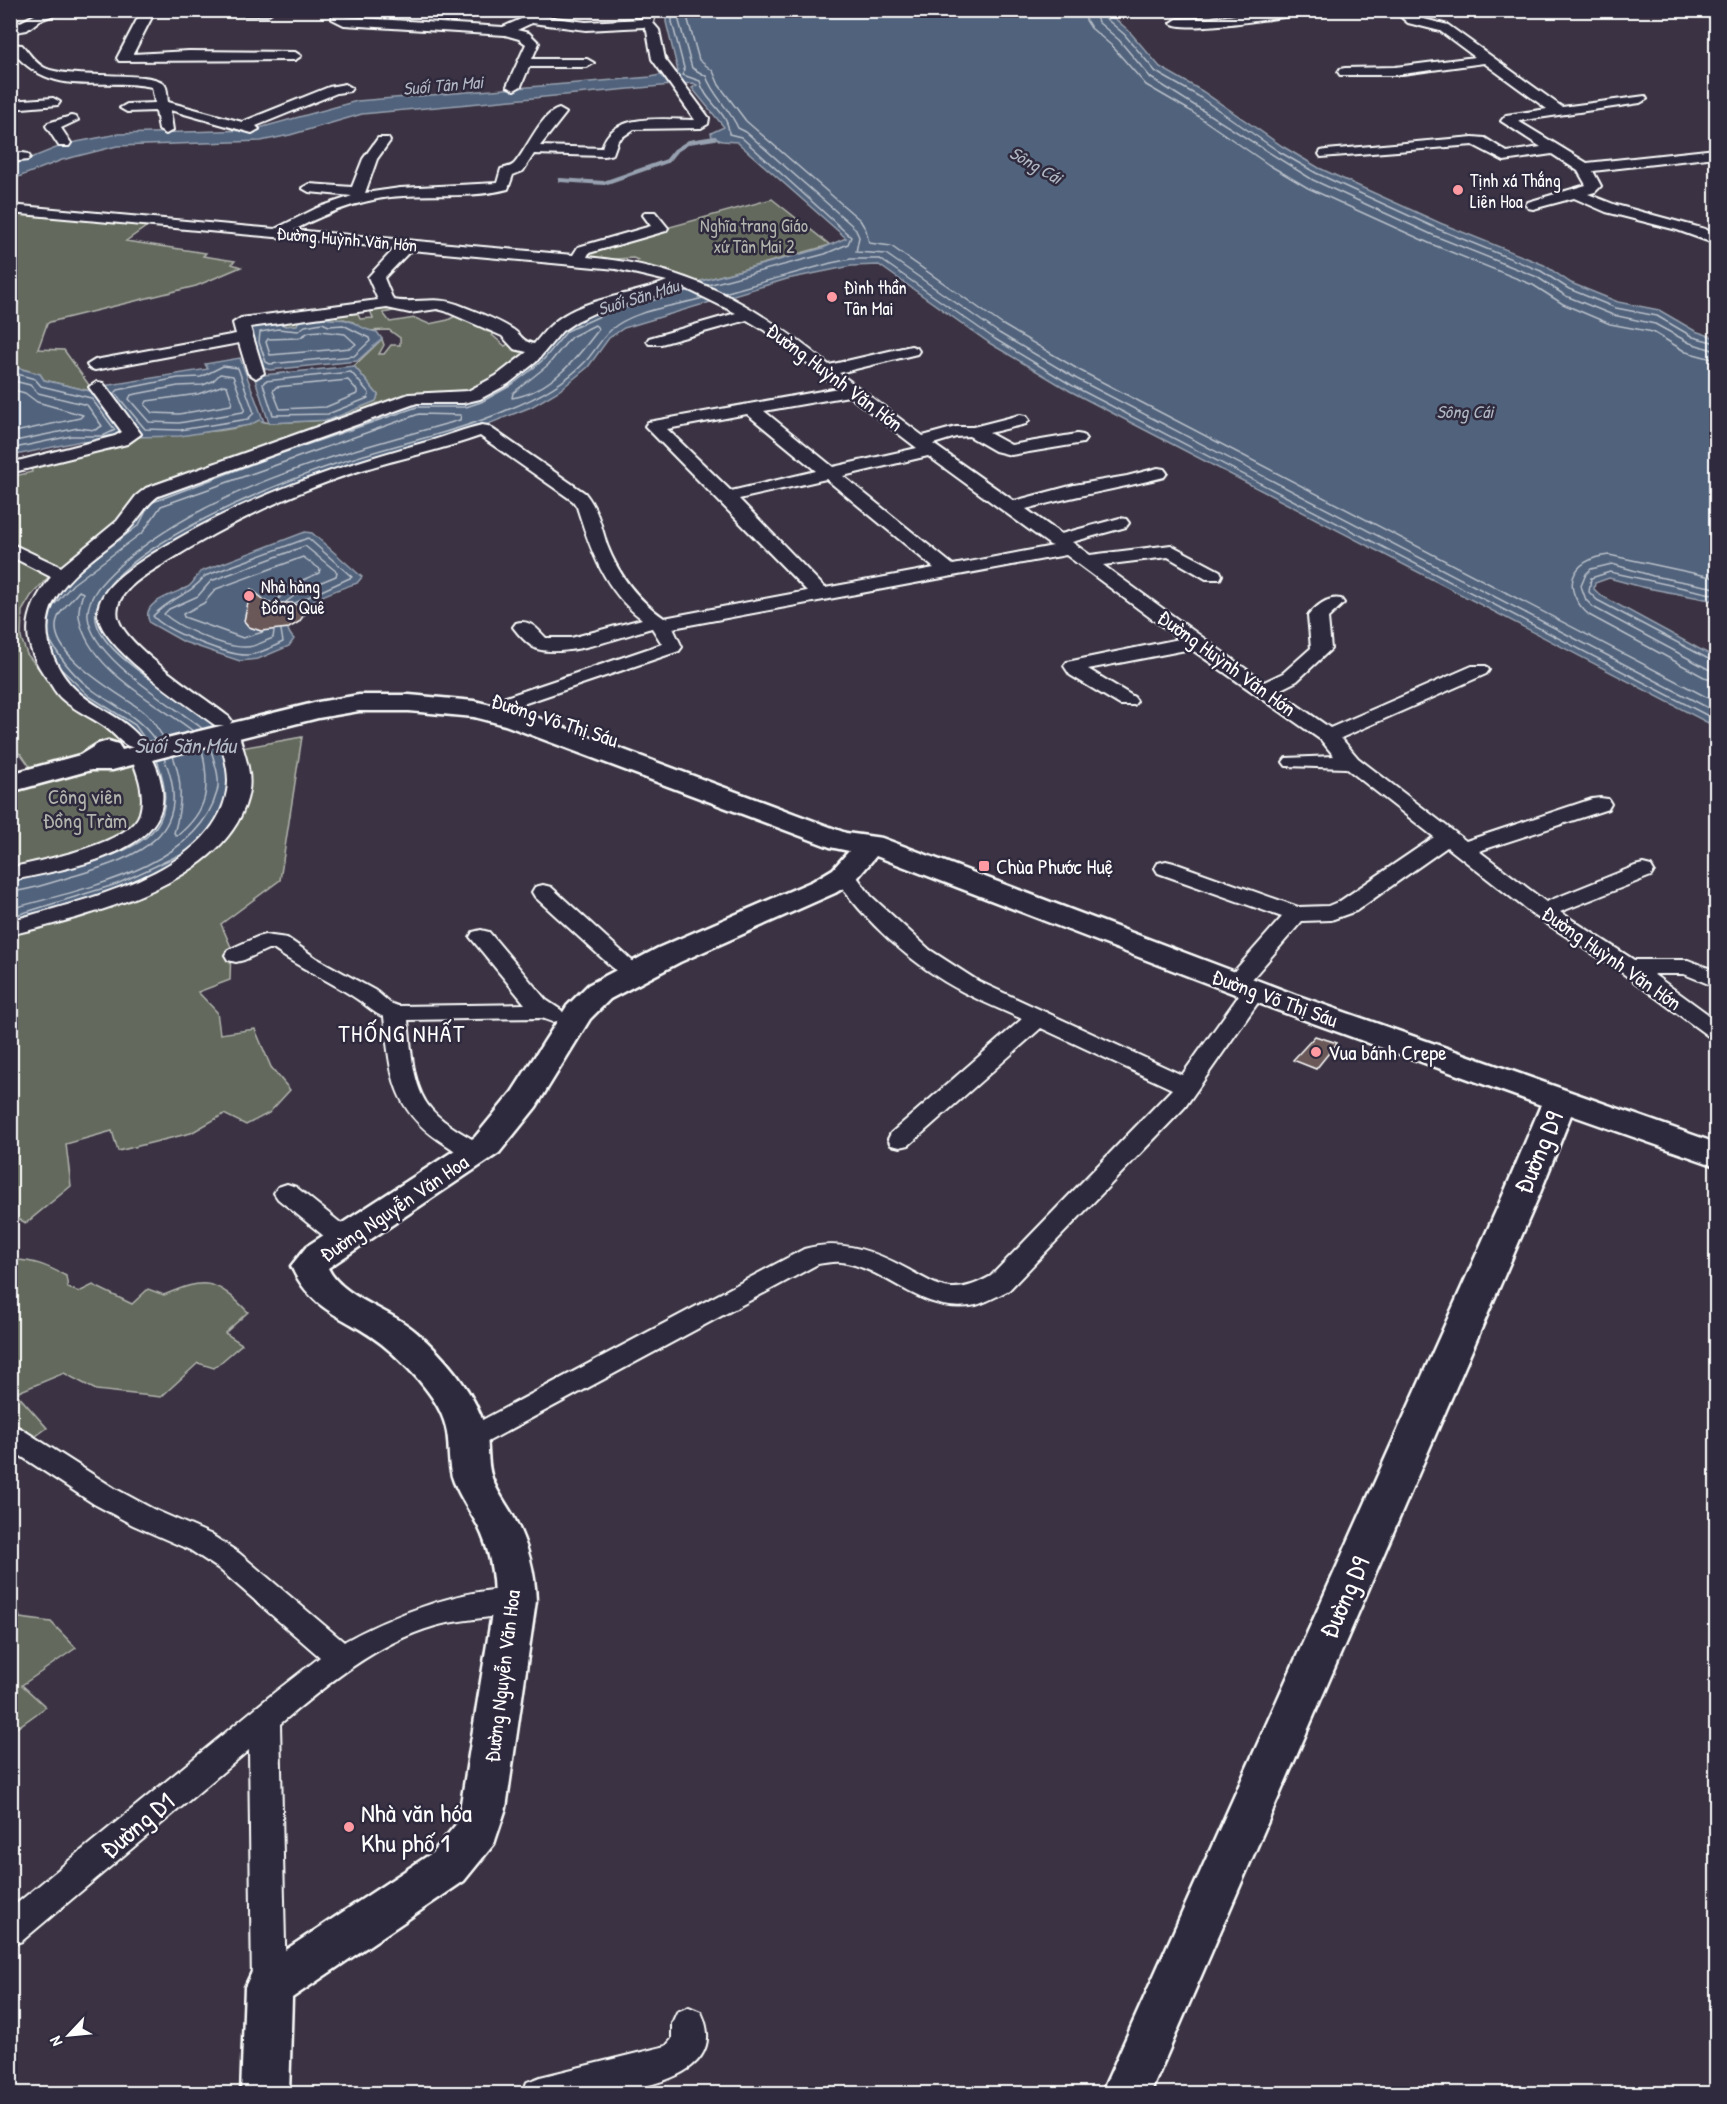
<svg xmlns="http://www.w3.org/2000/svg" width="1727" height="2104" font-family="'Patrick Hand',sans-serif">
  <rect width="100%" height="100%" fill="#3b3343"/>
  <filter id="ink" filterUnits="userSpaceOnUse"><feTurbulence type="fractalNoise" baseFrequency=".0167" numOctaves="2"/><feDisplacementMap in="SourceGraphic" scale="12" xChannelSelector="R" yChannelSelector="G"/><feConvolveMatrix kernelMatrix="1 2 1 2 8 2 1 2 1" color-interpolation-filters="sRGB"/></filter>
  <g filter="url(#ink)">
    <path fill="#646a5d" stroke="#b2b4ae" stroke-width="1.5" d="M772,199l58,46 -132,37 -31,-12 -31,-6 2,-4 -5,-2 -35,2 -15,-2 3,-8z
      M10,211l140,13 -24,17 80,12 -3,3 32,5 -3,3 9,3 -45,19 -146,36 -3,2 -9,25 26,1 30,42 -50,-12 -4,-6 -29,-8z
      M387,307l17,2 -21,4 7,9 25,-4 14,6 19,-4 9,-5 34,14 -6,2 9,2 -2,2 13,11 7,-5 21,10 -19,15 -43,27 -353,131 -68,51 -19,21 -9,15 -1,27 6,16 30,37 67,48 -37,20 -52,15 -14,-20 -10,-3v-280l4,5 17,-4 -1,-3 8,-2 -2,-3c32,-9 66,-23 98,-28 34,-5 95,0 124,-16l10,3 60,-3 47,-19 2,-6 -24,-29 28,-27 2,6 -5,9h5l7,-9h9v-7l-11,-8 -24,1 -12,-9 -9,-3 -47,6 -12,1 -5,-3 -28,4 1,4h-6l-2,-5 112,-14 3,7 13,-1 -3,-8z
      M302,737l-22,143 -59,44 10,23 -1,33 -32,12 19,20 3,22 35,-5 16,38 19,23 -21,23 -23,12 -22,-11 -33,19 -73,18 -6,-20 -46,13 5,42 -45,37 -15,-8v-282l171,-59 37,-27 11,-15 16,-43 -5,-41z
      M135,761l10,31 -5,29 -38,25 -91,24v-83z
      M11,1260c20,-1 37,6 55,16l2,12 11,4 14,-7 39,19 16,-15 16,6c41,-18 52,-16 84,17l-23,21 17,11 -28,24 -16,-5 -37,34 -65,-7 -32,-17 -48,20 31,35 -36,26z
      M17,1607l3,11 31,4 25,26 -54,37 24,22 -35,25v-123z"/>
    <path fill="#51627b" stroke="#97a1b0" stroke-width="1.5" d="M666,11h440l22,19 32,37 42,24 80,55 37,22 121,55 104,42 27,18 47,19 41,8 36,21 21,7v263l-74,-14 -33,-9 -14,5 -1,6 6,6 116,63v69l-646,-336 -79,-47 -112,-79 -28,1 -64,13 -163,49 -15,10 -21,29 -28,23 -29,17 -63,25 -115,32 -184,83 -68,66 112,106 7,10 10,43 -6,40 -35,44 -66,33 -112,34v-44l136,-49 6,-6 5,-16 -5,-42 -97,-94 -19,-64 110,-109 269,-99 50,1 96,-74 17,-9 82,-26 162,-44 23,-10 -109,-96 -15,-1 -10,-4 -1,-4 13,-6 -32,-39 5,-3 -4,-2 -331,31 -72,21 -29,6 -144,5 -55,14 -51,20v-14l55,-22 52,-10 134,-4 105,-29 294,-24 27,-6 -12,-49z
      M323,317c8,4 15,1 23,3 13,3 14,10 31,12l5,7 -25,22 -87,9 -8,-2 -11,-32 2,-5 -2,-4 29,-4 5,3 12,-1 2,-5z
      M240,358l24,64 -5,-2 -9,5 -70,11 -47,1 -30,-51 105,-17 -3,-5z
      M10,366l30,8 4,6 50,12 32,41 -30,11 -15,-3 -70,15z
      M354,366l24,29 -2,6 -47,19 -60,3 -15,-47z
      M305,532l7,1 50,44 -5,6c-17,6 -91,28 -63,56l-5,7 -31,13 -18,2 -56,-19 -34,-19c-12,-21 25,-29 38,-36 6,-4 8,-10 12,-15z"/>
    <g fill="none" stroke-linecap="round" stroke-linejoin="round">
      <path stroke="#b9c0ca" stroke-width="1.5" d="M672,10v12l12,46 -1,7 17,6c5,22 29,30 29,53l12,3 110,100 -3,7 -23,10 -117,31
        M680,10l-1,11 13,47 14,8c7,20 24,33 32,52l8,4 109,96 4,9 -3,15 30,2 113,79 78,46 639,333
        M689,10l-1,10 11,40 14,11 6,14 27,36 114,99 6,10 3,13 22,3 112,79 78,46 635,331
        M1085,10l1,10 5,8 21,18 34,39 43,25 80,55 39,23 123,56 102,41 30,19 47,20 43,8 33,20 30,8
        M1094,10l4,12 21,18 32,38 162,102 122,56 102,41 29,19 47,19 42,9 35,19 26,8
        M1102,10l2,7 20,17 32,38 42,24 80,55 38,22 122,56 103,42 28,18 47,19 41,8 36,21 23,6
        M724,293l107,-30 20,-4h29l115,80 78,47 643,334
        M322,323l7,3 14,-1 26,13 1,3 -16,15 -84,8 -4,-2 -7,-20 1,-10 18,-3 20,2 7,-5z
        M595,325l4,4c-21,28 -49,63 -87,69l1,-5 35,-28 23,-28z
        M320,331l25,3 11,10 -5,4 -81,7 -4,-13 2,-3 31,-1 10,-6z
        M223,366l15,2 16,45 -6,6 -68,11 -35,-1 -30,-36 3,-3 60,-12 23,-1z
        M10,372l25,7 6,7 50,12 24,32 -12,6h-32l-61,13
        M351,372l18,21 -1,5 -40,16 -55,1 -10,-31 2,-3z
        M220,374l13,2 12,33 -2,3 -64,11 -30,-1 -20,-23 2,-4 47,-9 25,-1 10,-4z
        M10,380l20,5 8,8 49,12 15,21 -7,4 -17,-2 -68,14
        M348,380l9,10v4l-31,13 -46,2 -7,-18 3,-4z
        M224,385l3,1 5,15 -1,4 -52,9 -27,-1 -7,-8 2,-4 51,-7z
        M10,389l15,4 12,9 46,13 -3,3 -70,15
        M153,502l115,-44 149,-51h49l15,-5 29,-16 20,-15 14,-12 23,-28 42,-19 78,-21
        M94,559l45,-34 9,-18
        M1716,578l-107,-23c-39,4 -49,34 -20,60l115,62 12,3
        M1716,588l-63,-12 -41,-12 -21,5 -5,5 -5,12 5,14 7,7 115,62 8,2
        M1716,595l-106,-23 -19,6 -2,14 8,8 119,63
        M54,605l19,-21 70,-52 18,-26 258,-92 42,1 -1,5c-114,32 -248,65 -340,145 -14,13 -34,31 -32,52 4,42 84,87 115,112
        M281,630l2,12c-11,5 -23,12 -35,13 -20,1 -83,-24 -95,-39 18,-19 36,-20 52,-40l103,-38 44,39 -57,26
        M274,631l-1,7c-9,3 -17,9 -27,9 -22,1 -66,-19 -82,-33l5,-5 29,-13 13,-15 94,-35 32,26 -1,4 -34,14 -16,12
        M263,632l-20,6 -59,-21 -1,-3 21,-11 12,-14 87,-32 17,12 -1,4 -30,13 -13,16
        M51,642c11,19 25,36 43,49 22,16 45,26 61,49
        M62,670l27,26 46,29 12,17
        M154,682c-19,-14 -63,-43 -58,-71 12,-63 198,-135 255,-152 53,-17 106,-27 156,-49 28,-11 56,-25 77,-47 12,-12 18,-28 33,-38 24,-16 58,-19 86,-27
        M164,738c-6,-8 -12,-20 -20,-26 -21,-17 -102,-58 -86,-95 4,-9 15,-18 21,-26l4,2c-2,7 -5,15 -4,23 7,52 76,86 114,115
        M173,756c10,26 9,50 1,77l3,3c32,-26 33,-48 25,-87
        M94,862c57,-19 86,-39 63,-102
        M10,892c23,-2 45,-11 67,-17 60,-18 120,-40 87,-117
        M10,909c66,-19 186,-39 207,-117 4,-14 -3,-31 -7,-45
        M10,917l107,-33 60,-28"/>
      <path stroke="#97a1b0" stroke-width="4" d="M560,180l44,3 63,-22 8,-10 14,-9 26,-4"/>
    </g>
    <path fill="#6b5859" stroke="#fff" stroke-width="1.5" d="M251,589l17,14h25l14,8 -8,11 -10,6 -28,3 -12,-4 -5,-6z
      M1315,1036l22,7 -21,26 -23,-9z"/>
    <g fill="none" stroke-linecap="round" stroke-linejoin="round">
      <defs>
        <path id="street" d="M46,10h22l-28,10 -13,10 -17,3v-8c13,-2 23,-11 36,-15z
          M142,10l131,1 -6,4h-114l-20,39 56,-3 106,1 6,4 -6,4 -176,1 -2,-3z
          M334,10h12l-1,7 158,10 27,-12 56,7 56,-3 2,-9h12l-3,13 6,7 6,29 44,59 -1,6 -7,4 -67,1 -16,11 -5,14 -9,2 -70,-2 -11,17 -10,4 -5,14c-34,9 -70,5 -105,7 -39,2 -75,16 -109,34l279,25 5,-8 73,-21 -8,-11 2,-3h10l13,16 -2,3 -77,22 -2,4c101,9 165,45 242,108l82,-19 6,2 2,3 -2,3 -78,19 84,63 33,-9h17l47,-12 6,1 3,4 -3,4 -37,9 22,12 66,-11 6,1 3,4 -3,4 -72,12 -16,-4 -26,-15 -13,1 -23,7 81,57 60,-16 53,-9 31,-8 6,1 3,4 -3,4c-46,12 -92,19 -138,32l35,25 59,-16 6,1 3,4 -3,4 -54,15 18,13 81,-10 49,26 2,4 -2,4h-14l-38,-22 -65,8 161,117 19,-9 28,-25 -3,-32c8,-10 20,-20 33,-17l3,4 -16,15 3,31 -34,32 -20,10 53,37 142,-62h14l3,4 -3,4 -145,64 17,20 108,83 126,-42 8,-1 8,1 3,5 -3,5 -129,42 67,51 89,-36 8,-2 8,2 3,5 -3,5 -91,36 74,48h54l28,11v16l-32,-13h-31l63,46v18l-8,-2 -87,-64 -86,-56 -88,-69 -91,64 -25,9 -29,1 -56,65 8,-2 8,2 4,5 -81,116 -176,183c-10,5 -22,12 -33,15 -55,11 -86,-36 -135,-43 -7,-1 -15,1 -23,2l-340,183 -10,3 -10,-3 -4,-7 4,-7 346,-184c38,-11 72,3 105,21 13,7 28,17 42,18 15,1 27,-5 40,-12l181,-187 -131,-61 -132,117 -9,2 -9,-2 -3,-6 3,-6 131,-114c-19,-9 -40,-17 -59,-27 -51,-27 -98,-70 -130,-117l3,-5 8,-2 8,2 19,26 59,54 48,31 204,94 63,-88 -10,4 -8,-2 -4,-5 59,-67 -124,-44 -3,-5 3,-5 8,-2 8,2 124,44 30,-1 12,-5 94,-64 -88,-69 -60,-2 -3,-4 3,-4 48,-2 -13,-16 -130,-91 -103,20 46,28 3,4 -3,4h-14l-50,-30 -6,-9 3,-4 112,-23 -113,-84 -393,73 9,19 -3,4 -162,55h-14l-3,-4 3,-4 159,-54 -10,-16c-30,8 -84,30 -115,21 -8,-3 -19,-15 -24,-22l3,-4c14,-4 21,6 30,15h25l71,-19c-38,-29 -51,-68 -65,-112l-4,-6 -93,-65c-39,14 -79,22 -118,34 -70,22 -135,54 -197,93 -18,11 -53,29 -47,55 7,29 86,79 111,99l3,4 -3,4h-14c-28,-21 -113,-76 -117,-110 -2,-27 37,-50 56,-62 90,-56 175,-84 276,-112 17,-5 34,-12 52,-16l6,1 97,67c13,16 16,33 22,52 12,31 30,54 57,73l143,-27 -162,-165 3,-4 6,-1 184,-33 -64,-52 -27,-16 -86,24h-12l-2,-3 2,-3 87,-25 -55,-27 -16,7 -71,20 -17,8 -15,10 -26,31 -28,22 -28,15 -17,4h-46l-259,93c-14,10 -20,26 -33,37 -39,33 -96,63 -72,123 5,12 13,25 23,34 22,21 50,27 68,53l-3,4c-16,4 -24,-12 -37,-21 -13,-9 -30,-16 -42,-27 -6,-5 -10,-13 -14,-19 -28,-37 -26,-67 3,-103l-41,-21v-13l51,24 56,-46 19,-25 10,-8 263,-94 59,-3 28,-15 31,-24 -13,-3 -12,-13 -57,-25 -8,-2 -27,4 -23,-5 -137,19 14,46 -8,5 -8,-5 -9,-30 -144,27 -6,-2 -2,-3 8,-5 141,-26 -3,-11 8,-5 137,-18 -10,-23 27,-29 -385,-35v-8l265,24 42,-21 35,-12 -43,-4 -7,-4 7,-4 43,3 11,-28 15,-21h10l2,3 -13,18 -12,34 35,-5 97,-5 4,-14c4,-1 10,-2 13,-5 13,-14 26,-50 45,-55l7,4 -26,33 62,2c9,-37 64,-28 93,-28l-43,-61 -5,-28 -3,-4 -58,3 -54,-7 -15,7 12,3 10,10 -7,16h55l7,4 -7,4h-58l-8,19 -7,4 -7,-4 19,-42 -7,-5 -14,-4 -161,-10 -12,-6zM411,250l205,19 51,12c-36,16 -88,16 -117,45 -6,5 -11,12 -16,18 -13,-3 -12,-9 -22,-15 -16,-10 -37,-18 -55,-25 -21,-8 -42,0 -64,-4l-9,-22zM849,396l68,52 -84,19 -69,-56zM747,414l69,57 -85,20 -64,-62zM928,456l122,89 3,1 -100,19 -110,-89zM826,479l108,89 -109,20 -86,-89z
          M1273,10h40l-6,4c-21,2 -125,20 -136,9l6,-4 35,-1z
          M1393,10h15l8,7 32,8 114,82 83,-11 2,3 -7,4 -122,18 69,42 129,-14v8l-123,14 8,15 -6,6 -7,2 28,11 89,24 11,6v9l-39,-14 -71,-18 -32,-14 -41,11 -5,-1 -2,-3 2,-3 58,-17 -8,-14 -26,-17 -48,7 -31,-16 -152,12 -2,-3 2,-3 5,-1 147,-13 12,1 22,14 34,-5 -40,-26 5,-6 41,-6 -63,-46 -89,12h-55l-2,-3 2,-3 5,-1 50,-1 80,-10 -35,-26 -32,-8z
          M10,44l12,1c7,8 13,18 23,23 25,12 109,2 119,16 4,4 3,13 4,18l74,20 87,-35 16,-3 7,4 -2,3 -13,2 -81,33 3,3 -7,4 -82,-23 3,20 -7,4 -7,-4 -3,-19 -29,1 -7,-4 7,-4 28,-1 -3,-16c-53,-11 -98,13 -139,-35h-3z
          M53,98l7,4 -2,3 -48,4v-8z
          M71,116l5,1 2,3 -17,8 10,15 -2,3h-10l-13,-20 2,-3z
          M23,153l5,1 2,3 -2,3 -18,2v-8z
          M97,382l6,1 35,47 3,4 -14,10 -117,29v-10l105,-27 7,-4 -33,-45z
          M228,726l7,2 3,4c5,18 14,39 11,58 -15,93 -163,126 -239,145v-14c69,-20 203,-47 217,-130 4,-19 -5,-41 -9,-59l3,-4z
          M140,748l7,2c7,10 12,22 14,34 16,71 -102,85 -151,97v-13c31,-8 120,-23 130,-55 6,-20 -3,-41 -10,-59l3,-4z
          M543,885l8,2 89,81 4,5 -4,5 -8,2 -8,-2 -89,-81 -3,-5 3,-5z
          M481,930l8,2 57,68 15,10 4,5 -4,5 -8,2 -11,-4 -134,2c3,27 4,68 23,89 15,17 36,26 54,38l4,6 -4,6c-16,4 -25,-5 -37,-13 -56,-34 -57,-69 -64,-129 -10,-4 -16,-10 -24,-16 -27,-19 -59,-32 -87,-52h-5l-24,11 -8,2 -8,-2 -3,-5 3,-5 29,-13 8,-2 22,3 29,20 60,33 14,12 8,3 127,-2 -55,-67 3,-5z
          M287,1184l9,3 57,46 4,6 -4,6 -9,3 -9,-3 -57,-46 -4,-6 4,-6z
          M10,1425l10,3 94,60 39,21 57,25 29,19 105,89c39,-23 138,-64 182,-49l4,8 -4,8c-29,10 -61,9 -91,17 -59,17 -109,59 -155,98l6,263 -5,11 -12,4 -12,-4 -5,-11 -3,-237 -227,191 -12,4v-36l265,-217 45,-35 -101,-88 -29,-19 -57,-25 -39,-21 -84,-55z
          M689,2007l12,5c28,60 -47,74 -91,81 -26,5 -60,1 -88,1l5,-12 13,-5 126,-31 6,-7v-16l5,-11z"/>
        <path id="secondary" d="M359,695h50l65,6 51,12 321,120 36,5 414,157 420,148v23l-145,-51 -31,78 -390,901h-49l403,-901 37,-88 -267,-96 -398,-153 -21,25 -20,12 -155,69 -70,37 -20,20 -54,88 -37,46 -171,115c14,30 64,42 88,64 28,24 59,60 69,96 5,16 1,34 7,50 4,12 13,24 20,36 15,28 23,55 24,87l-30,207 -12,36 -30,37 -172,117 -3,96h-48l4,-107 7,-15 180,-119 26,-31 36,-221c0,-27 -4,-51 -16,-75 -8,-15 -18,-29 -24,-44 -7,-16 -4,-34 -7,-50 -5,-31 -35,-61 -57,-81 -38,-35 -75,-33 -99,-85l16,-20 168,-109 37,-45 55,-86 21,-21 70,-37 155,-67 20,-12 16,-18 -19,-4 -325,-122 -31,-8 -65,-6h-50l-41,7 -206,52h-21l-81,22v-18l70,-19 18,-11 10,-3 10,3 4,6 196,-48z"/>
      </defs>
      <use href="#street" stroke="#fff" stroke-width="4"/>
      <use href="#secondary" stroke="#fff" stroke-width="5"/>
      <use href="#street" fill="#2f2a3d" fill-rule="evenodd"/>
      <use href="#secondary" fill="#2f2a3d" fill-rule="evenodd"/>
    </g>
  </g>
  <g fill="#ff9aa2" stroke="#2f2a3d" stroke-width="2">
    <circle cx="1458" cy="190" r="6"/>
    <circle cx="832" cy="297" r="6"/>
    <circle cx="249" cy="596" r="6"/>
    <rect x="978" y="860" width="12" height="12" rx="3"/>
    <circle cx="1316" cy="1052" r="6"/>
    <circle cx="349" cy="1827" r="6"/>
  </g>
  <g text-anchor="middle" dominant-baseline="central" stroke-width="5" stroke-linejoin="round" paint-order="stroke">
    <g font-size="18" font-style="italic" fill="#b1b8c4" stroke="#2f2a3d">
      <text transform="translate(443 85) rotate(-5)">Suối Tân Mai</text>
      <text transform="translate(1036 165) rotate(30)">Sông Cái</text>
      <text transform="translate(638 297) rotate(-17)">Suối Săn Máu</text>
      <text x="1465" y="411">Sông Cái</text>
    </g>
    <g font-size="18" fill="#fff" stroke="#2f2a3d" text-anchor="start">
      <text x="1470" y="180">Tịnh xá Thắng<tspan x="1470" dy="21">Liên Hoa</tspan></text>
      <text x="844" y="287">Đình thần<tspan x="844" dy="21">Tân Mai</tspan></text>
      <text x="261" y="586">Nhà hàng<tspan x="261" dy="21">Đồng Quê</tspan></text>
    </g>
    <g font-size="18" fill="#b2b4ae" stroke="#2f2a3d">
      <text x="754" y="225">Nghĩa trang Giáo<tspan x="754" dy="21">xứ Tân Mai 2</tspan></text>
    </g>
    <g font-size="18" fill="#fff" stroke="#2f2a3d">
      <text transform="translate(347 239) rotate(5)">Đường Huỳnh Văn Hớn</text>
    </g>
    <g font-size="21" fill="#fff" stroke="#2f2a3d">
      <text transform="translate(835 377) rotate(37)">Đường Huỳnh Văn Hớn</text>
      <text transform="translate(1227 663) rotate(36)">Đường Huỳnh Văn Hớn</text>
      <text transform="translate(555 720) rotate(18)">Đường Võ Thị Sáu</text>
      <text transform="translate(1612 958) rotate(35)">Đường Huỳnh Văn Hớn</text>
      <text transform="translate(1275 998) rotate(20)">Đường Võ Thị Sáu</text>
      <text transform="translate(394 1208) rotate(-34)">Đường Nguyễn Văn Hoa</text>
      <text transform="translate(502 1676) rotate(-83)">Đường Nguyễn Văn Hoa</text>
    </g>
    <g font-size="21" fill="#b2b4ae" stroke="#2f2a3d">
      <text x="85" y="796">Công viên<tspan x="85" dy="24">Đồng Tràm</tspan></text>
    </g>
    <g font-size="21" fill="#fff" stroke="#2f2a3d" text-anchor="start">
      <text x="996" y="866">Chùa Phước Huệ</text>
      <text x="1328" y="1052">Vua bánh Crepe</text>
    </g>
    <g font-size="22" font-style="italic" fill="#b1b8c4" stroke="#2f2a3d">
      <text x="185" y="745">Suối Săn Máu</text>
    </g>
    <g font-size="24" letter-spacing="1.5" fill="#fff" stroke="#2f2a3d">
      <text x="402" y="1033">THỐNG NHẤT</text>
    </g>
    <g font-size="26" fill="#fff" stroke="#2f2a3d">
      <text transform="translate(1538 1152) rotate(-67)">Đường D9</text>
      <text transform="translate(1344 1597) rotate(-66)">Đường D9</text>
      <text transform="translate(137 1825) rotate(-40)">Đường D1</text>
    </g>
    <g font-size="26" fill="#fff" stroke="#2f2a3d" text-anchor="start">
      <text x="361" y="1812">Nhà văn hóa<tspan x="361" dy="30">Khu phố 1</tspan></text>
    </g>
  </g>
  <rect width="1727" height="2104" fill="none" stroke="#2f2a3d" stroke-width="36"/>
  <rect x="18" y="18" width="1691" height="2068" fill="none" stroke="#fff" stroke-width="2" filter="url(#ink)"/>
  <g transform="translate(69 2035) rotate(244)" stroke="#2f2a3d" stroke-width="4.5" paint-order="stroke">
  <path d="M0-4.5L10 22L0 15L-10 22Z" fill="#ffffff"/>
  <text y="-9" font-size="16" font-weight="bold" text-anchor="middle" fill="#ffffff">N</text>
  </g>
</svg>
